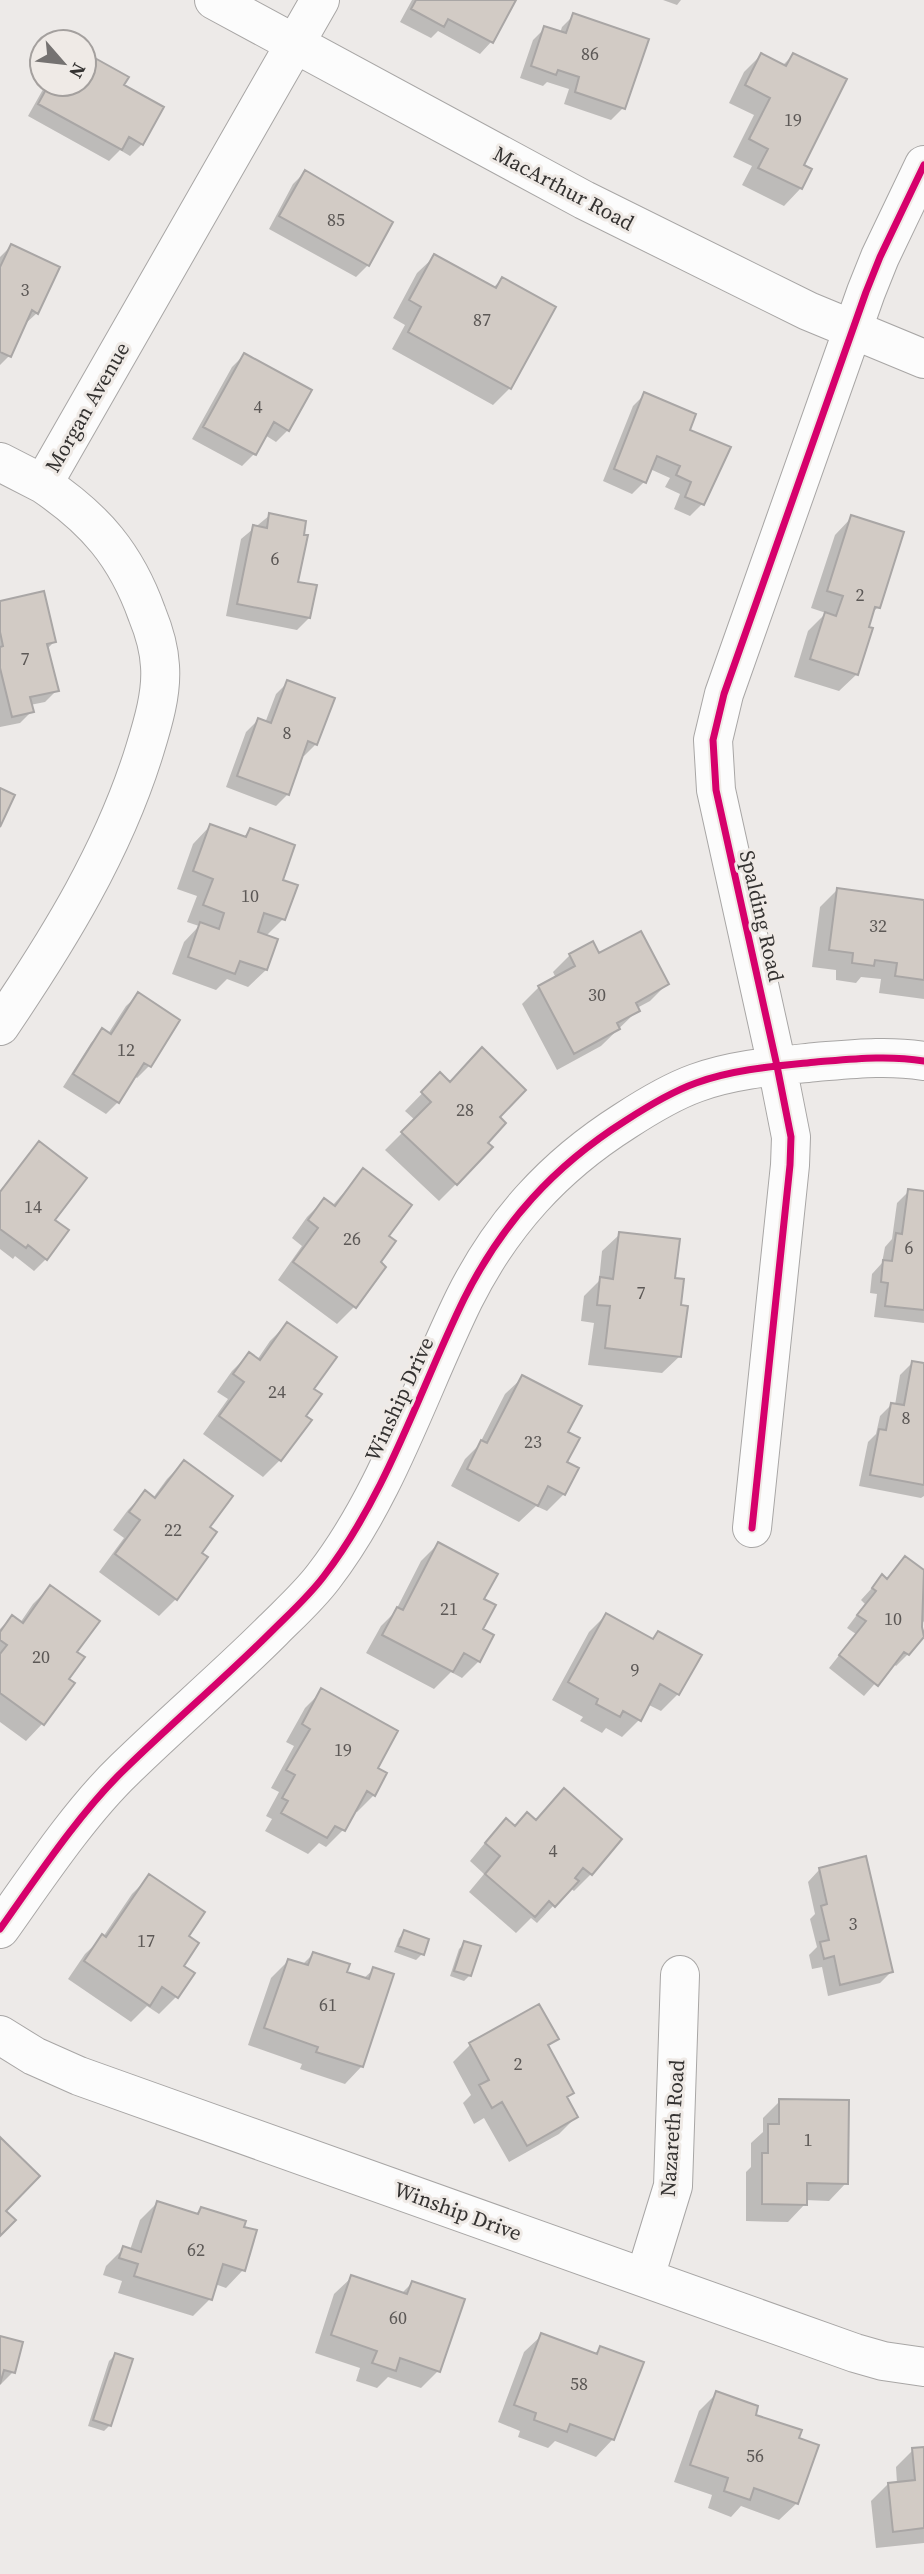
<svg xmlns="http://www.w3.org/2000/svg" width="924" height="2574" font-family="'Source Serif 4',serif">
  <rect width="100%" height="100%" fill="#edeae8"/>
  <path fill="#0003" d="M412,0h102l-23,42 -11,12 -42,-23 -7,7 -31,-16z
    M663,0h18l-4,5z
    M574,15l49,93 -12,12 -47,-16 5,-15 -22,-7 -4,4 -23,-8 13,-38 12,-12 15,5 2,-6z
    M84,54l38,32 20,58 -12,12 -10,-6 -11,11 -81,-45 18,-32h38z
    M761,55l21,11 11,-11 9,111 -1,22 -17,18 -42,-21 10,-19 -19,-9 21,-42 -25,-12 15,-31z
    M305,172l63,93 -12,12 -87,-48 24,-45z
    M11,246l26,67 -12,11 -16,32 -9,9v-108z
    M435,256l58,32 9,-9 8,109 -17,17 -101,-56 13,-24 -12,-7 24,-45z
    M244,355l44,75 -12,12 -11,-7 -11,19 -12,12 -50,-27 40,-72z
    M644,395l44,36 14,73 -12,12 -16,-7 6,-15 -15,-7 5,-9 -20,-9 -6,13 -12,12 -29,-13 30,-75z
    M270,515l39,103 -12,12 -71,-14 15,-77z
    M852,517l26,90 -7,7 -14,60 -18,17 -45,-14 14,-46 18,-18 -15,-5 24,-73z
    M0,603l54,39 -7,7 10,41 -12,12 -15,3 2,6 -12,12 -20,4z
    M288,682l28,62 -12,12 -2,-1 -14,39 -12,12 -50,-19 20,-55 12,-12 7,3 11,-29z
    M210,826l33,12 7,-8 31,51 2,38 -17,17 10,4 -10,30 -18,17 -21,-8 -11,11 -44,-16 12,-32 15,-16 -12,-4 10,-26 -20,-7 16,-45z
    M837,890l87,12v97l-45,-6 2,-14 -20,-2 -5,6 -20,-3v-10l-24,-3 8,-60z
    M570,955h29l68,29 -17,17 -13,7 1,2 -37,36 -44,24 -35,-66 17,-17 17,-9 -3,-6z
    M138,995l11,71 -12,12 -3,-2 -16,26 -12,12 -43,-27 28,-44 11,-12 6,3 18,-28z
    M440,1075l57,42 -41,67 -17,17 -54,-51 30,-30 -10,-9z
    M39,1143l14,77 -7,39 -12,12 -19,-15 -2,3 -13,-10v-58z
    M363,1171l24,65 -9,27 6,4 -30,40 -17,17 -59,-44 24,-34 -10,-8 15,-21 17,-17 8,6z
    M909,1191l15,2v130l-50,-6 3,-23 -7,-1 2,-19 10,-11 3,-16 7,-8 5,-36z
    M620,1234l53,45 6,28 1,49 -18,17 -74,-8 6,-42 -13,-2 3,-25 15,-15 3,-30z
    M287,1324l25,65 -8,27 -24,44 -17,17 -60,-43 25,-35 -11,-7 15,-21 17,-17 8,6 13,-19z
    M912,1363l12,2v131l-3,2 -62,-12 9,-44 8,-8 4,-18 12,-12 3,1 5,-30z
    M523,1377l43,56 -2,61 -17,17 -11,-5 -17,16 -68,-36 14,-27 14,-14 26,-51z
    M184,1462l24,65 -8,27 -24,45 -17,17 -60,-44 25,-34 -11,-8 15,-20 17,-17 8,5 14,-19z
    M438,1544l44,56 -3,61 -17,17 -11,-6 -17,17 -68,-36 15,-27 14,-14 26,-51z
    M905,1558l19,15v48l-4,6 4,3v4l-16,20 -12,12 -3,-3 -29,33 -35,-28 27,-34 -9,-6 18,-24 -4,-4 21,-23 4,3z
    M50,1587l25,66 -9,26 -23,44 -17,18 -26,-19v-93l12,-12 8,6 13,-19z
    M606,1615l45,25 7,-7 20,61 -17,17 -14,-7 -8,16 -17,17 -16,-9 -4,5 -22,-12 3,-4 -31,-17 37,-68z
    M322,1691l53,77 -1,27 -17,17 -3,-2 -11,20 -17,17 -7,-4 -11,11 -43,-23 7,-12 -6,-3 13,-24 -8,-4 23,-42 -8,-4 19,-34z
    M564,1790l27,84 -17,17 -4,-3 -33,35 -6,-5 -15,15 -47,-41 15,-18 -14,-13 19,-23 46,-17z
    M819,1870l73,101 -12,12 -52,13 -6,-29 -10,2 -3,-14 8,-8 -7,-28 5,-5 -7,-32z
    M149,1877l38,60 -6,30 11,7 -16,23 -17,17 -12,-8 -16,16 -63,-43 17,-25 18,-17 29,-43z
    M405,1932l17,22 -6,6 -22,-8 5,-14z
    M465,1943l5,32 -6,6 -14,-5 9,-27z
    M313,1954l32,19 18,6 11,-10 -12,97 -17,18 -45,-15 2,-5 -54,-19 23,-67 17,-17 14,4z
    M556,2039l-9,9 25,45 -6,6 10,18 -17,17 -50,28 -25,-44 -10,6 -11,-21 8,-8 -18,-33 17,-17z
    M780,2101l66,82 -17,18 -24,-1v4l-17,18 -42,-1v-49l5,-5v-24l12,-11v-14z
    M157,2203l38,12 6,-6 54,23 -12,38 -17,18 -11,-4 -5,15 -17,17 -75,-23 4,-12 -19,-6 3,-9 18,-18 6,2 10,-30z
    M352,2277l49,17 11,-11 26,88 -17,17 -33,-11 -11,11 -21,-7 4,-13 -45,-15 19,-59z
    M542,2335l52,19 7,-6 12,91 -17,18 -41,-16 -7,7 -30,-11 2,-6 -22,-9 26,-70z
    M0,2338l13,34 -13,13z
    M115,2355l-5,70 -6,6 -16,-5 21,-65z
    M717,2393l80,46v64l-18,17 -38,-14 -10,11 -23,-9 4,-13 -38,-13 25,-71z
    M924,2449v94l-48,5 -5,-47 17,-17 9,-1 -1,-16 17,-17z"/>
  <path fill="#d2cbc5" stroke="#a9a6a5" stroke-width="2" d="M416,0h100l-23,43 -45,-24 -4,8 -33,-18z
    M573,13l76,26 -24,70 -50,-17 4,-15 -21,-7 -2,5 -25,-9 13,-40 22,7z
    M84,52l45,25 -5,8 40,22 -21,38 -14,-8 -7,13 -84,-46 11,-20h35z
    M761,53l25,13 7,-13 54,26 -43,86 8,4 -10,20 -44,-21 10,-19 -19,-10 21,-41 -25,-13z
    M305,170l88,52 -24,44 -90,-50z
    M11,244l49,23 -22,47 -6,-4 -21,47 -11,-5v-85z
    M434,254l62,34 6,-11 54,30 -45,82 -103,-57 13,-25 -12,-7z
    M244,353l68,37 -23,41 -15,-9 -18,33 -53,-28z
    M644,392l52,22 -6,16 41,17 -27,58 -19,-8 6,-15 -15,-7 4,-9 -23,-10 -11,27 -32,-14z
    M269,513l37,8 -2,14h4l-10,47 19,3 -7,33 -73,-14 16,-79 14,3z
    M851,515l53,17 -24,76 -5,-1 -6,20 4,1 -15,47 -48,-16 15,-47 11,4 7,-20 -16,-5z
    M44,591l12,51 -9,2 12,47 -29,6 4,15 -22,5 -12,-49v-21l3,-1 -3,-14v-31z
    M287,680l48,18 -18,47 -9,-4 -19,54 -52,-19 21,-58 13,5z
    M0,788l15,7 -15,32z
    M210,824l36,13 4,-9 45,17 -12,35 15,5 -13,35 -21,-7 -6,19 20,7 -11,31 -27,-9 -5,13 -47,-17 12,-35 19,7 5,-16 -21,-8 10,-26 -20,-8z
    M837,888l87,12v80l-29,-4 2,-13 -22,-3 -1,6 -22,-3 1,-10 -24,-3z
    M641,931l28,53 -33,19 4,8 -23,12 3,6 -46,25 -36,-68 37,-20 -6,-12 24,-13 6,12z
    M138,992l42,28 -29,47 -7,-4 -25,40 -46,-29 29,-46 9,6z
    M482,1047l44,43 -26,27 6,6 -18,20 5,4 -36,38 -56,-53 30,-30 -10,-10 19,-20 10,10z
    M39,1141l48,37 -32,42 14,10 -22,30 -19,-15 -2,3 -26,-19v-37z
    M363,1168l49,37 -23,31 7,5 -15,21 5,5 -30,41 -63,-46 25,-34 -10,-8 16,-22 11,8z
    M908,1189l16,2v119l-39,-4 3,-23 -7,-1 2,-22 9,1 4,-28 6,1z
    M619,1232l61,7 -5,39 9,1 -3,26 7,1 -7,51 -76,-9 5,-42 -13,-1 3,-28 13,2z
    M287,1322l50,35 -23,32 8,5 -16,22 6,4 -31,41 -62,-45 25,-34 -11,-8 16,-22 11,8z
    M912,1361l12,2v122l-54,-10 9,-46 7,1 5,-27 13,2z
    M522,1375l60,31 -14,26 12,6 -13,24 12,6 -14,27 -17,-9 -10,20 -71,-37 14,-29 6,3z
    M184,1460l49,36 -23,31 7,5 -15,21 6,4 -31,43 -62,-46 25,-34 -11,-8 16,-22 10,8z
    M438,1542l60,32 -14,25 12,6 -13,24 11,6 -14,27 -16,-9 -11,19 -71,-37 15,-28 6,3z
    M905,1556l19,14 -2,57 2,10 -15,18 -5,-3 -26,34 -39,-31 27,-34 -9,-6 19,-24 -4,-3 10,-14 5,5z
    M50,1585l50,36 -23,31 8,5 -16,22 6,4 -31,42 -44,-32v-39l7,-9 -7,-5v-8l12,-17 11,8z
    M606,1613l47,26 5,-8 44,24 -23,40 -19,-11 -19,37 -18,-10 -3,6 -24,-13 2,-5 -30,-17z
    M321,1688l77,43 -20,37 9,5 -12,23 -8,-5 -22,40 -10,-5 -8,12 -46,-25 7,-12 -6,-3 13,-23 -9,-5 24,-41 -8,-5z
    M564,1788l58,51 -30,36 -9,-7 -8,10 4,3 -24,26 -6,-6 -14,16 -50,-43 15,-18 -15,-13 21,-25 9,8 12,-14 9,8z
    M866,1856l27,116 -53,13 -6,-29 -10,3 -4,-17 9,-2 -8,-34 6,-2 -8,-36z
    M149,1874l56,38 -16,24 10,7 -15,23 11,7 -17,25 -16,-11 -12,19 -66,-45 18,-27 4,3z
    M404,1930l25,9 -5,16 -26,-9z
    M464,1941l17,5 -10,30 -17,-5z
    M313,1952l37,12 -3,8 22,7 4,-12 21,7 -31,93 -47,-15 2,-5 -54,-19 24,-69 20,6z
    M539,2004l20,35 -11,6 26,48 -7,4 11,20 -51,29 -25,-44 -10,6 -13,-23 10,-5 -20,-37z
    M779,2099l70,1 -1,84 -41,-1v22l-45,-1v-51h6v-29h11z
    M0,2137l40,39 -34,35 10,9 -16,16z
    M157,2201l41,13 3,-7 45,14 -2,6 13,3 -12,41 -22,-7 -11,36 -78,-24 4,-12 -19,-6 4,-12 18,6z
    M351,2275l56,19 5,-13 53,18 -25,73 -40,-14 -4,13 -24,-8 5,-12 -46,-16z
    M541,2333l56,21 3,-8 44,16 -30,78 -44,-16 -3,8 -33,-12 2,-7 -22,-8z
    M0,2336l23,6 -8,31 -11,-3 -4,14z
    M115,2353l18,6 -22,67 -18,-6z
    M716,2391l42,15 -2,9 46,15 -3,8 20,7 -21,59 -44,-16 -4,12 -26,-9 4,-13 -38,-13z
    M924,2447v81l-31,4 -5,-49 27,-3 -3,-32z"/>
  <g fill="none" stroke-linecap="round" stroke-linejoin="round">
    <defs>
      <path id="minor" d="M214,0l370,200 224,111 116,48
        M0,462l43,22
        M0,1026c59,-87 114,-176 145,-277 8,-26 17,-56 15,-83 -1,-19 -6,-35 -13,-52 -21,-59 -52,-95 -104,-130l277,-484
        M752,1528l38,-363 1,-28 -14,-71 -61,-276 -3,-50 11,-46 142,-402 14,-35 44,-92
        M0,1929c37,-52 80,-117 125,-160 48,-47 100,-91 148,-139 17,-17 36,-34 51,-54 63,-82 95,-185 140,-277 38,-76 90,-133 161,-178 23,-15 46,-29 71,-38 38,-14 81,-17 120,-21 37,-3 72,-7 108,-1
        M0,2035l34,21 45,20 776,277 28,8 41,6
        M645,2277l28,-91 7,-211"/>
    </defs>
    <use href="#minor" stroke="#a8a6a5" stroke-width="40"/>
    <use href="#minor" stroke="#fcfcfc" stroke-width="38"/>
    <defs>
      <path id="cycleway" d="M752,1528l38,-363 1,-28 -14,-71 -61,-276 -3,-50 11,-46 142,-402 14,-35 44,-92
        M0,1929c37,-52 80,-117 125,-160 48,-47 100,-91 148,-139 17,-17 36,-34 51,-54 63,-82 95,-185 140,-277 38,-76 90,-133 161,-178 23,-15 46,-29 71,-38 38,-14 81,-17 120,-21 37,-3 72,-7 108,-1"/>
    </defs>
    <use href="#cycleway" stroke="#efeae6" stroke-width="11"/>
    <use href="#cycleway" stroke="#d6006c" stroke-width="7"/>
  </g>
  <g text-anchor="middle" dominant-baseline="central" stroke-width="6" stroke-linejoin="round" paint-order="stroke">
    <g font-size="18" fill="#5c5856">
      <text x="590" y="53">86</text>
      <text x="793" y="119">19</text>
      <text x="336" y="219">85</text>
      <text x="25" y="289">3</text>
      <text x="482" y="319">87</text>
      <text x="258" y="406">4</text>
      <text x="275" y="558">6</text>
      <text x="860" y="594">2</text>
      <text x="25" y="658">7</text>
      <text x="287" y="732">8</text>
      <text x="250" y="895">10</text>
      <text x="878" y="925">32</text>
      <text x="597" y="994">30</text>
      <text x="126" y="1049">12</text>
      <text x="465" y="1109">28</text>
      <text x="33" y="1206">14</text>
      <text x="352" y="1238">26</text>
      <text x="909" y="1247">6</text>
      <text x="641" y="1292">7</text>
      <text x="277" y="1391">24</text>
      <text x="906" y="1417">8</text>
      <text x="533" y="1441">23</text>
      <text x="173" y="1529">22</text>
      <text x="449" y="1608">21</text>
      <text x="893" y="1618">10</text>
      <text x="41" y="1656">20</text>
      <text x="635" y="1669">9</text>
      <text x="343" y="1749">19</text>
      <text x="553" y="1850">4</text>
      <text x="853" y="1923">3</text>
      <text x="146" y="1940">17</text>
      <text x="328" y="2004">61</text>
      <text x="518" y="2063">2</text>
      <text x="808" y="2139">1</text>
      <text x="196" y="2249">62</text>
      <text x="398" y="2317">60</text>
      <text x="579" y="2383">58</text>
      <text x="755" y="2455">56</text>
    </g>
    <g font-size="21" fill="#343231" stroke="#efeae6">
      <text transform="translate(564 188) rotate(28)">MacArthur Road</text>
      <text transform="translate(87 407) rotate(-60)">Morgan Avenue</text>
      <text transform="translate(762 916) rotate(77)">Spalding Road</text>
      <text transform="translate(399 1399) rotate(-65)">Winship Drive</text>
      <text transform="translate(672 2128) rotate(-86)">Nazareth Road</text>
      <text transform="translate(458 2211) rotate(20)">Winship Drive</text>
    </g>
  </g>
  <g transform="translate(63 63) rotate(118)"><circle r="33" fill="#efeae6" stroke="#a4a09e" stroke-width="2"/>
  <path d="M0-5L12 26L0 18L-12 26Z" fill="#757271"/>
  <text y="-10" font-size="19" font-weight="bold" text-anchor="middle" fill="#343231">N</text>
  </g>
</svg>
